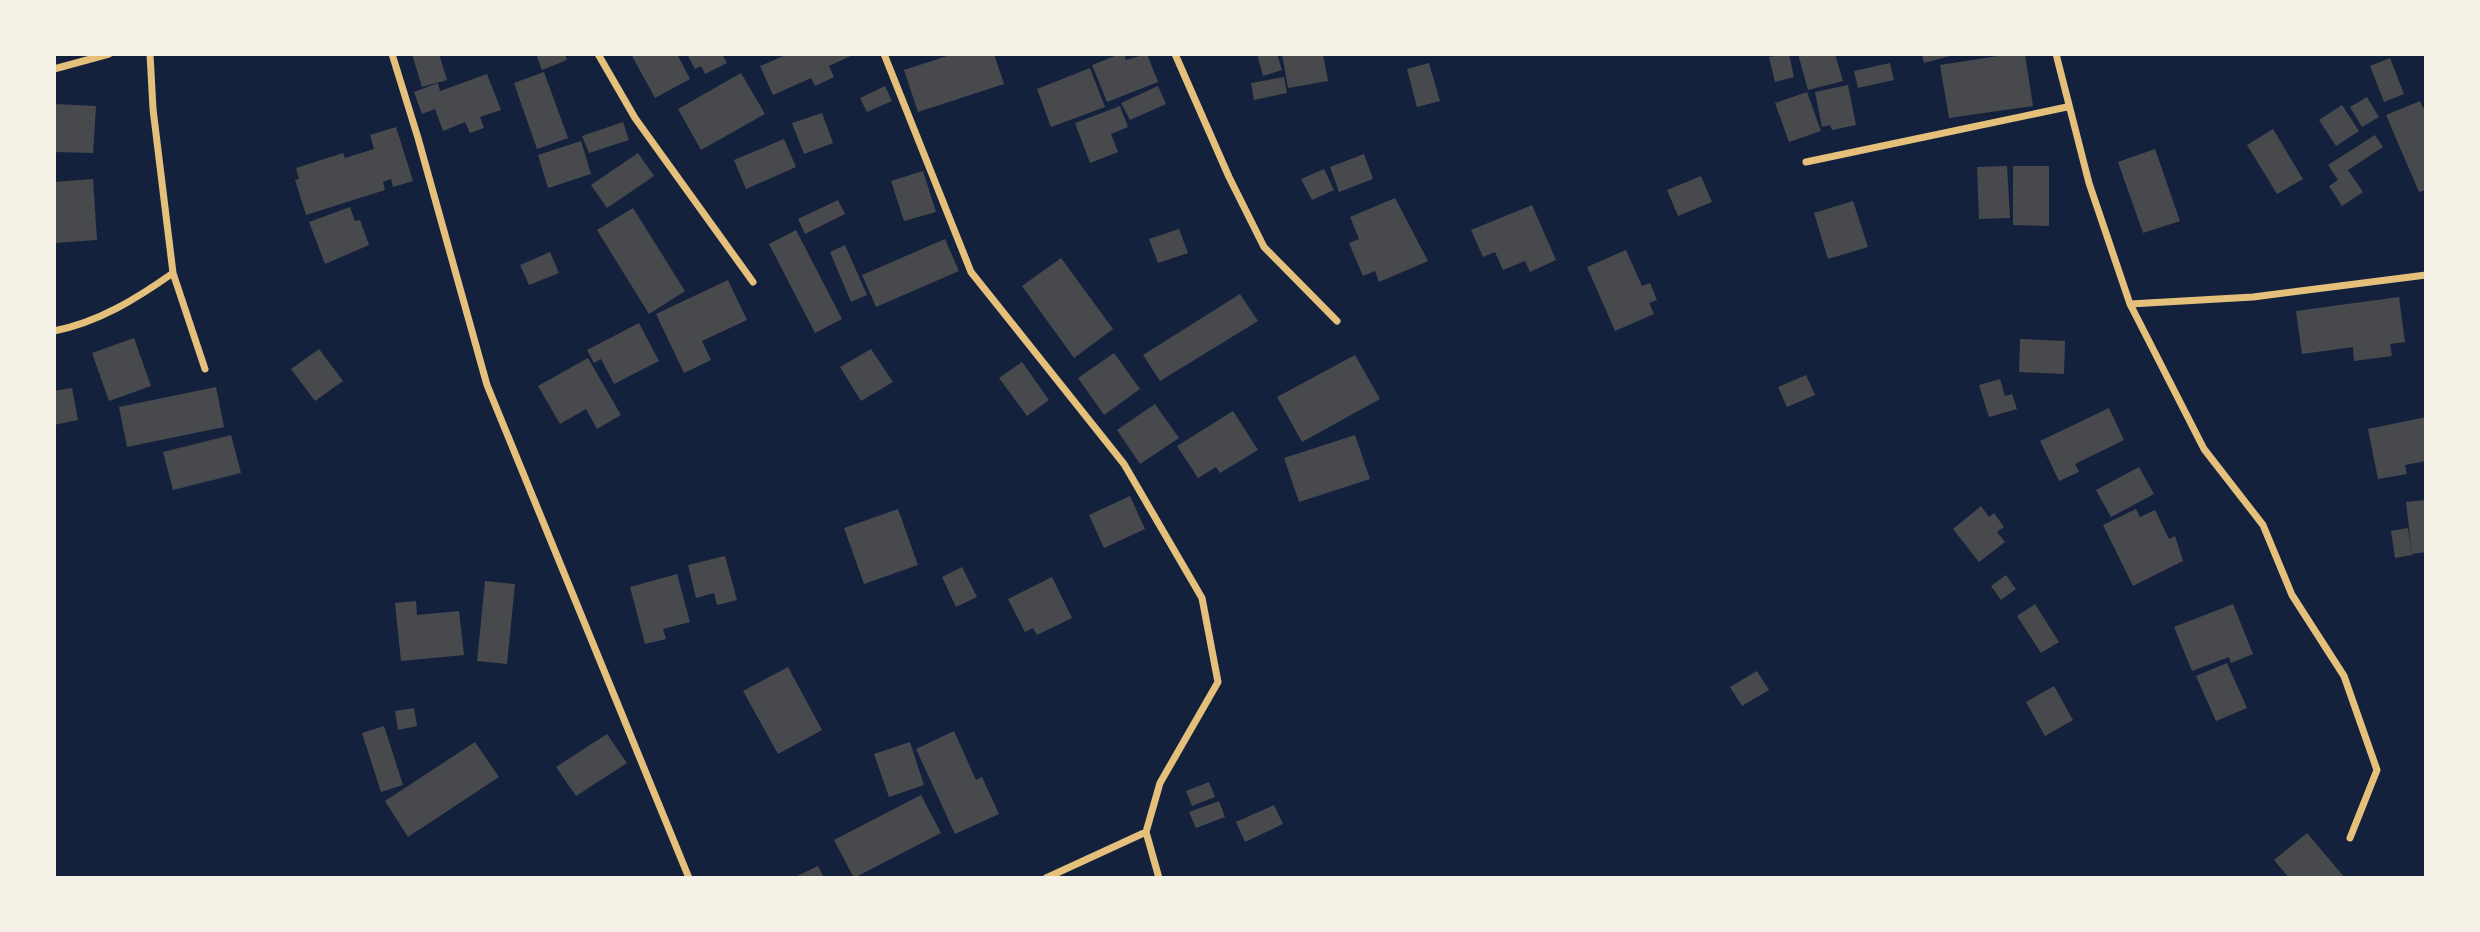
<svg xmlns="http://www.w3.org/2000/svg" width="2480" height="932" font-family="Quicksand,sans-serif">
  <rect width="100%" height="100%" fill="#14213d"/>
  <path fill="#48494c" d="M412,54h27l8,26 -25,7z
    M536,54h29l2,6 -25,10z
    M631,54h46l13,25 -35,19z
    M687,54h35l5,9 -22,11 -4,-8 -6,3z
    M788,54h67l-26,12 5,11 -19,9 -4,-8 -38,17 -13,-29z
    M953,54h41l10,30 -86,28 -14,-42z
    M1120,54h4l2,6 21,-6 11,28 -51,20 -15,-37z
    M1257,54h20l5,16 -19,6z
    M1282,54h41l5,27 -40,7z
    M1789,54l5,23 -19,5 -6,-25z
    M1798,54h37l8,27 -35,9z
    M1922,54h31l1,1 -30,8z
    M2011,54h14l8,52 -84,12 -9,-53z
    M2390,58l14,36 -20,8 -14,-36z
    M1429,63l11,38 -23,6 -10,-38z
    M1890,63l4,17 -36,8 -4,-17z
    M1090,68l15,39 -54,20 -14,-38z
    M544,72l24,66 -31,11 -23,-66z
    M741,73l24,41 -64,36 -23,-41z
    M487,74l14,36 -21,7 4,11 -14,5 -5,-11 -22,9 -8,-22 -13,5 -8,-22 24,-9 2,8z
    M1284,77l3,16 -33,7 -3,-17z
    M1848,85l8,40 -24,5 -2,-5 -8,2 -7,-35z
    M885,86l7,15 -25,11 -7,-14z
    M1158,86l8,18 -36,16 -9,-17z
    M1807,92l14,39 -32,11 -14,-39z
    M2367,97l12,20 -17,10 -12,-20z
    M2420,101l3,7 3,-2v84l-7,2 -33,-77z
    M54,104l42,2 -3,47 -39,-1z
    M2342,105l17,26 -23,15 -17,-26z
    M1120,106l8,21 -17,7 7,18 -28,11 -15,-40z
    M822,113l11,30 -29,11 -12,-31z
    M623,122l6,18 -40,13 -7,-17z
    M396,127l17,54 -20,6 -2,-8 -8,3 2,8 -79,25 -11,-35 4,-1 -3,-11 47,-15 2,5 29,-9 -4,-14z
    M2273,129l30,50 -26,15 -30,-49z
    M2375,135l8,12 -35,23 15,22 -21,14 -13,-20 9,-6 -10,-15z
    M784,139l12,28 -50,22 -12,-29z
    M581,141l10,33 -43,14 -10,-33z
    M2155,149l25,72 -37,12 -25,-71z
    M638,153l16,23 -47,32 -16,-23z
    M1364,154l9,25 -34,13 -9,-25z
    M2007,166l3,52 -31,1 -2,-52z
    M2013,166h36v60l-36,-1z
    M1324,169l10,21 -22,10 -11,-21z
    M923,171l13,41 -32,9 -13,-40z
    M1701,176l11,26 -34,14 -11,-26z
    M93,179l4,61 -43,3v-61z
    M1395,198l33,63 -49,21 -4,-11 -12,5 -14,-33 10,-4 -9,-22z
    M838,200l7,14 -40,20 -7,-15z
    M1853,201l15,46 -40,12 -14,-46z
    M1532,205l24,55 -26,12 -5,-11 -22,9 -8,-18 -12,5 -12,-27z
    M350,207l5,14 5,-1 9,25 -44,19 -16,-42z
    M633,208l52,83 -36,23 -52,-84z
    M1179,229l9,24 -30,10 -9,-24z
    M796,230l46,89 -27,14 -46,-89z
    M945,239l14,32 -83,36 -14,-32z
    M845,245l22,50 -16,7 -21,-50z
    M1626,250l16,36 8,-3 7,17 -8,3 5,11 -39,17 -28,-64z
    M550,252l9,21 -30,12 -9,-20z
    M1061,258l52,71 -39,29 -52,-72z
    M728,280l19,40 -45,21 9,19 -27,13 -28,-59z
    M1240,294l18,27 -98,60 -17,-26z
    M2399,297l6,45 -15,2 2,12 -38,5 -1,-14 -51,7 -6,-43z
    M639,323l20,38 -45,23 -13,-25 -7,4 -7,-13z
    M134,338l17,48 -42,15 -17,-48z
    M2020,339l45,2 -1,33 -45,-2z
    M319,349l24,32 -28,20 -24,-32z
    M871,349l22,33 -32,19 -21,-34z
    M1114,353l26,36 -36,26 -26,-37z
    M1355,355l25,44 -78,43 -25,-45z
    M588,358l33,57 -24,14 -11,-20 -26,15 -22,-38z
    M1022,362l27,38 -22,16 -28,-38z
    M1806,375l9,20 -28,12 -9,-20z
    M2000,379l5,17 7,-2 5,15 -28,8 -10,-32z
    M216,387l8,40 -97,20 -8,-40z
    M72,388l6,32 -24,5v-34z
    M1155,404l24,34 -39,26 -23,-34z
    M2109,408l15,32 -49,24 4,8 -20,9 -19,-40z
    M1233,411l25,39 -38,23 -4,-6 -18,11 -21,-32z
    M2426,417v44l-21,4 2,9 -29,5 -10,-50z
    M231,435l10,38 -68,17 -10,-38z
    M1355,435l15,44 -71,23 -15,-44z
    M2139,467l15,27 -43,23 -15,-27z
    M1130,496l15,33 -41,19 -15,-33z
    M2426,500v52l-14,2 -6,-52z
    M1981,506l8,11 5,-4 10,14 -7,5 8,10 -26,20 -26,-33z
    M898,509l20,56 -54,19 -20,-56z
    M2136,509l4,8 15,-7 14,29 6,-3 8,25 -50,25 -30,-61z
    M2408,528l4,27 -17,3 -4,-27z
    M725,556l12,44 -20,5 -3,-12 -18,5 -8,-33z
    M962,567l15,30 -21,10 -14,-30z
    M677,574l13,48 -27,7 3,10 -21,5 -15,-57z
    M2006,575l10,14 -15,11 -10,-14z
    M1052,577l20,41 -35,17 -4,-7 -8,4 -17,-33z
    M485,581l30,3 -8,80 -30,-3z
    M416,601l1,14 42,-4 5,44 -63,6 -6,-58z
    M2035,604l24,38 -18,11 -24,-37z
    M2233,604l20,50 -22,9 -2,-6 -37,14 -18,-44z
    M2227,663l20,45 -31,13 -20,-45z
    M788,667l34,63 -44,24 -35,-63z
    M1757,671l12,19 -27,16 -12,-19z
    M2054,686l19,34 -28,16 -19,-34z
    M414,708l3,18 -19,4 -3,-19z
    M384,726l19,59 -22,7 -19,-59z
    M954,731l22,49 6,-3 17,37 -44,20 -39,-85z
    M607,734l20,29 -51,33 -20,-29z
    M475,742l24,35 -91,60 -23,-36z
    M910,742l14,43 -35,12 -15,-43z
    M1209,782l6,15 -23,9 -6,-15z
    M921,795l20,38 -87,45 -20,-38z
    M1219,801l6,16 -29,11 -7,-16z
    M1274,805l9,19 -38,18 -9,-20z
    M2307,833l38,45h-56l-15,-18z
    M818,866l6,12h-31z"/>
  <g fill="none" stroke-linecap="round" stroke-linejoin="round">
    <path stroke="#e5c07b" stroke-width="7" d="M150,54l3,55 20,164 32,96
      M392,54l26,84 69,247 202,493
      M598,54l37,64 118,164
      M884,54l87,218 153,192 78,134 16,84 -58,101 -14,49 13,46
      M1175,54l54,123 35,70 73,74
      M2056,54l33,129 41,121 74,145 59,76 29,70 52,81 33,94 -27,68
      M54,69l55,-15
      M1806,162l261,-55
      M2130,304l123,-7 173,-22
      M54,331c45,-9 82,-32 119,-58
      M1046,878l100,-46"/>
  </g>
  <rect width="2480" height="932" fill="none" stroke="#f6f1e7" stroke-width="112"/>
</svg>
